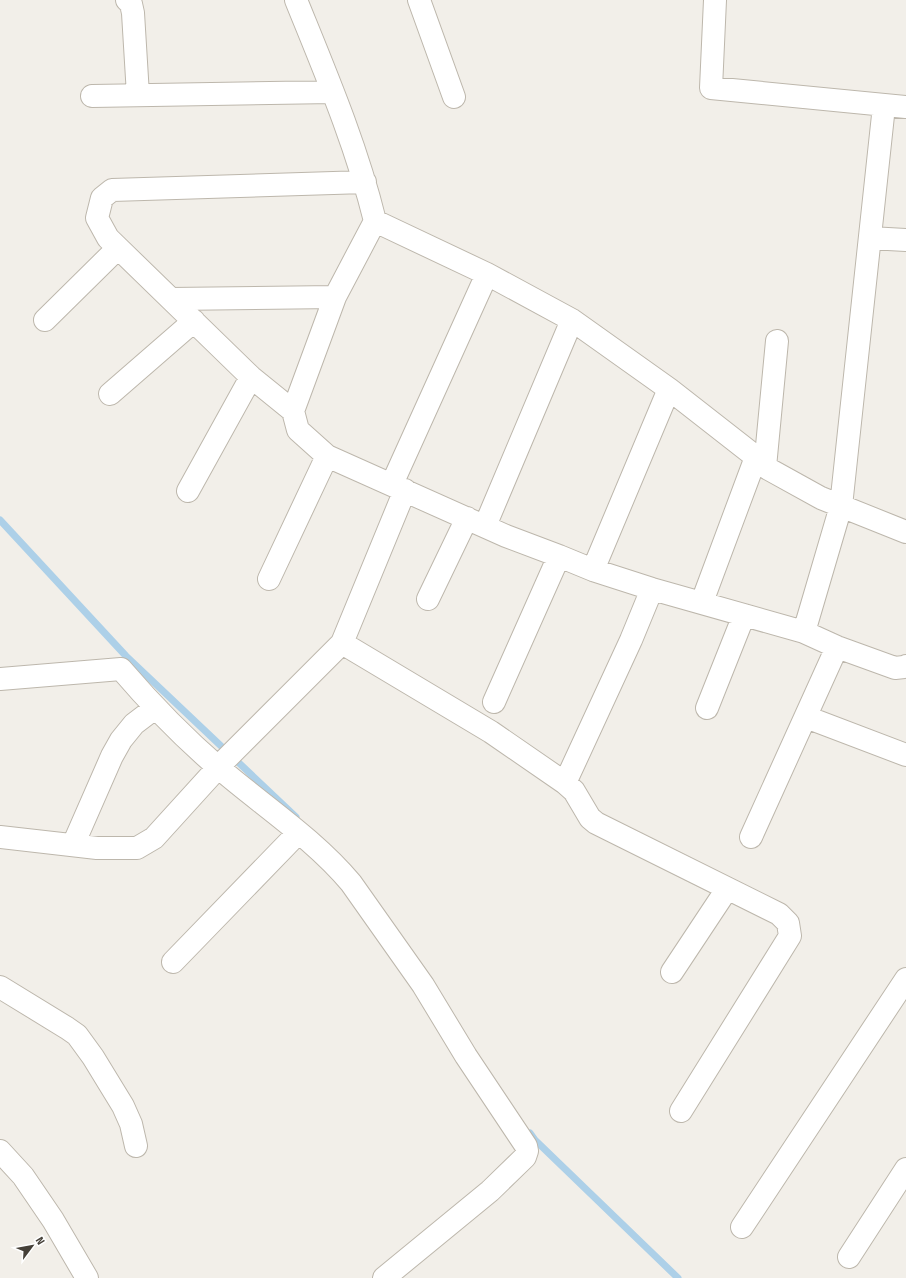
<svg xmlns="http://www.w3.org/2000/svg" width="906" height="1278" font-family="'Fira Sans Condensed',sans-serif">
  <rect width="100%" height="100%" fill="#f2efe9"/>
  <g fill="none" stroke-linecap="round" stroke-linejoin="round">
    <path stroke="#add0e8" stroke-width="7" d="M0,520l126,136 170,161
      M530,1133l5,7 143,138"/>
    <defs>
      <path id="minor" d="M127,0l4,4 2,9 5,82
        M296,0c30,74 60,144 79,221l-40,76 -42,114 5,19 29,26 179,80 53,20 -65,146
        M419,0l35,97
        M715,0l-4,88 195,19
        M92,96l241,-4
        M375,221l112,53 85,46 97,69 87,68 9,10 56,31 85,34
        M870,238l36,2
        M171,299l164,-2
        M45,320l73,-72
        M110,394l84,-73
        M293,411l-42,-34 -143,-139 -11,-20 5,-20 10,-8 253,-8
        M765,467l12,-126
        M392,484l95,-210
        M188,491l63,-114
        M485,526l87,-206
        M559,556l34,14 59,19 152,43 33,15 58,21 9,-1 2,-1
        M593,570l76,-181
        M269,579l58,-123
        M428,599l39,-81
        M702,602l54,-145
        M804,632l37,-126 43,-400
        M342,643l63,-153
        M0,679l121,-10c30,35 63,69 98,99 44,38 94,70 132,115l72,102 43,71 60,90 1,5 -2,6 -35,34 -106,87
        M707,708l37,-93
        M806,717l100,38
        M565,783l66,-143 21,-51
        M0,837l97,11h40l17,-10 69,-76 119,-119 149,89 74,51 9,8 16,27 6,5 183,91 9,9 2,13 -109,175
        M751,837l86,-190
        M73,845l39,-89 9,-16 13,-16 21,-16
        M173,962l125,-129
        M672,972l55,-83
        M0,987l67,41 10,7 16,22 30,49 8,18 5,22
        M0,1151l23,25 30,44 34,58
        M742,1227l164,-248
        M849,1257l57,-88"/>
    </defs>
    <use href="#minor" stroke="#bdb7ac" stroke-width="24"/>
    <use href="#minor" stroke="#fff" stroke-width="22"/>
  </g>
  <g transform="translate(32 1246) rotate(58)" stroke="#ffffff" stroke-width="3" paint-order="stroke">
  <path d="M0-3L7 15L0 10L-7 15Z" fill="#454038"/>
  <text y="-6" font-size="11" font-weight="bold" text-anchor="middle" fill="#454038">N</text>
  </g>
</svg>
